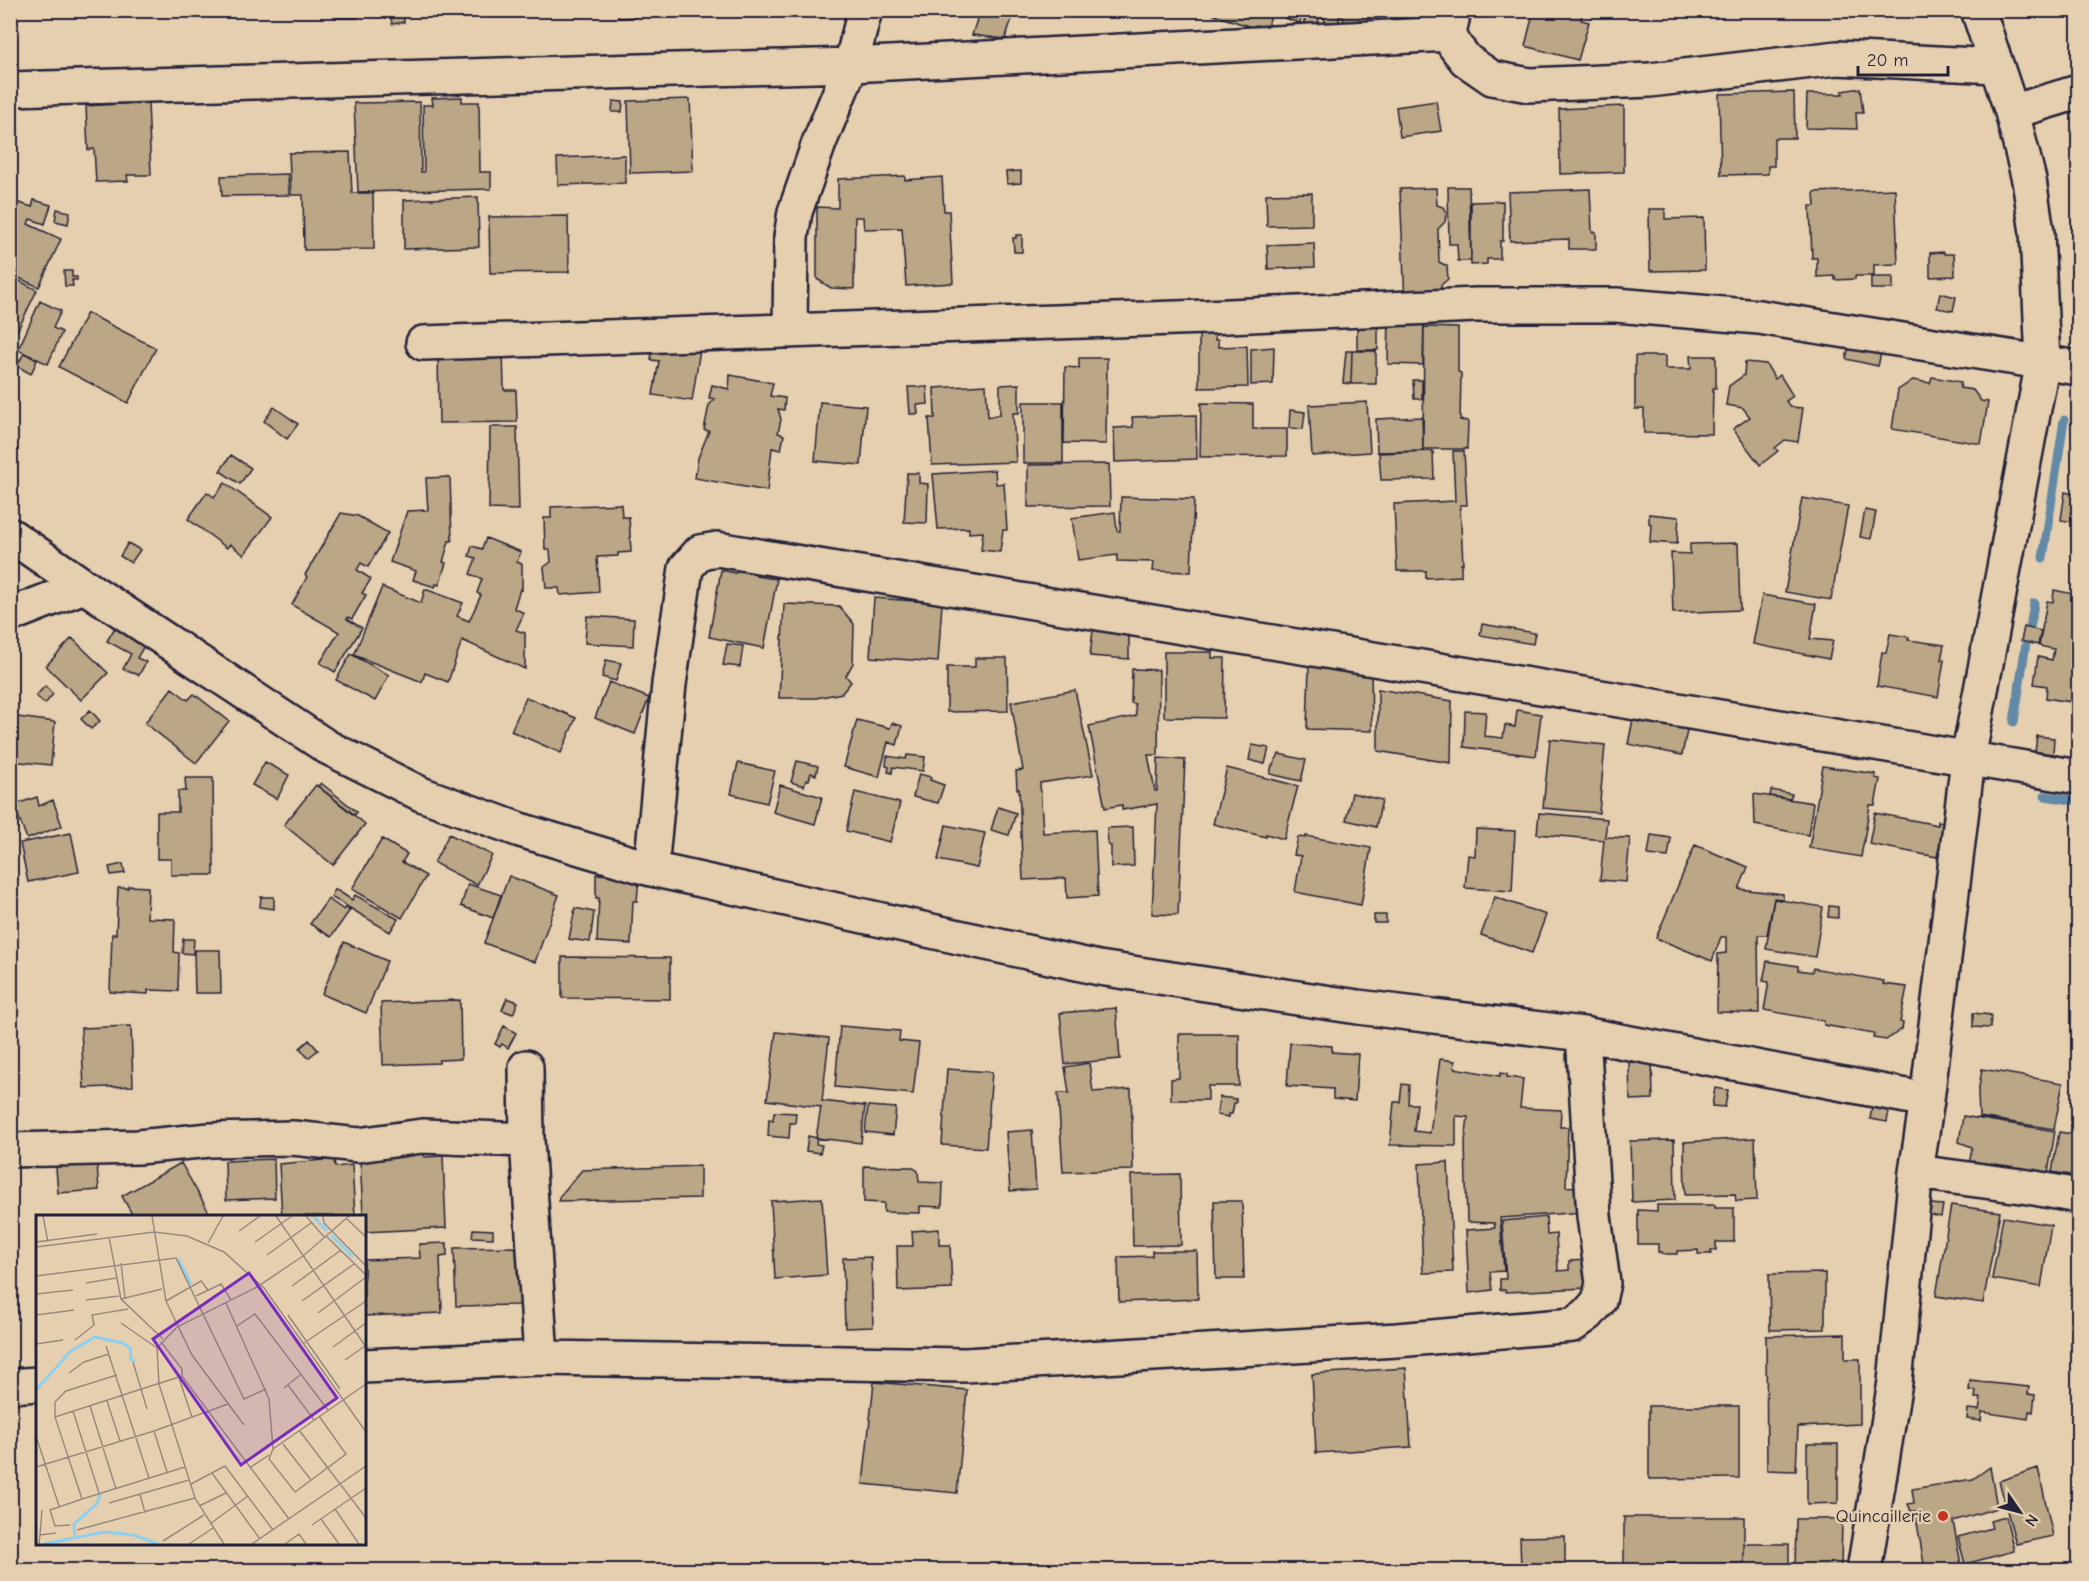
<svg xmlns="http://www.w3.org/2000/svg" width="2089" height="1581" font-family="'Comic Neue',sans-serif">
  <rect width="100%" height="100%" fill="#e6cfaf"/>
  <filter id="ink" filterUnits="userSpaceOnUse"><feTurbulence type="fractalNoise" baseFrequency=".0167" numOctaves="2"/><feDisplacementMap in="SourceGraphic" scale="12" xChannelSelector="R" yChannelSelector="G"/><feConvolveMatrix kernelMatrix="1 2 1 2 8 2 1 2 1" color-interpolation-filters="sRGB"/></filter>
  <g filter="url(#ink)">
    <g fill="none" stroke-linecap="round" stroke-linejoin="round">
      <path stroke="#628aa7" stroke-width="9" d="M2043,558l21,-138
        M2030,628l4,-25
        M2014,722l12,-79
        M2045,796l33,5"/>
    </g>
    <path fill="#bba785" stroke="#22223b" stroke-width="1.5" d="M67,10h53v2l-53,3z
      M390,10h13l1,12 -12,2z
      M617,10h20v7l-19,1z
      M980,10h35l-10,29 -33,-4z
      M1213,10h64l-1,5 -4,-1 -5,13 -11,-2 -1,3 -41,-13 2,-3z
      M1287,10h83l-2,11 -4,1 -5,-2 -2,2 -9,1 -4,-2 -1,-4h-4v4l-3,2 -10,1 -2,-6 -4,-1 -3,8 -3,2 -11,-3 2,-4 -4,-2 -1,5 -16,-5z
      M1534,10h49l-2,10 8,2 -11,38 -53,-14z
      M358,11v7h-20v-6z
      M1860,88l3,25h-7l1,16 -51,-1 1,-34h36l-1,-3z
      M1794,92l1,46h-21v28h-6v8l-47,1 -2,-81z
      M462,97v5h17l1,70h11v17l-133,3 -4,-89 66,-1 1,70h3l-1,-67h10l-1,-7z
      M690,99l3,72 -63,2 -2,-72z
      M613,101l10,1 -1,10h-10z
      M1436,101l5,30 -41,6 -4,-30z
      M148,102l3,73h-24l1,6 -32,1 -2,-33 -6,1 -2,-44z
      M1624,106v66l-64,2 -1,-65z
      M350,152l2,41h21l1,56 -70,1 -1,-55h-12l-2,-42z
      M625,155v28l-67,2 -1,-27z
      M1021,171v12l-14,1 -1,-12z
      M288,174l1,21 -67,1 -1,-20z
      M905,176v4l37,-3 2,34h5l4,72 -47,3 -4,-58 -38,1 -1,-12h-8l-1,72 -23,-1 -14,-9v-72l21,1v-29z
      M1448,187h21l2,74h-13l-1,-17h-8z
      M1436,188l1,17 6,2 3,5 -1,10 -7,7 1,33 8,4 1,13 -7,6v16l-36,1 -5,-113z
      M1590,189l2,43h4v17h-27v-10l-59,2 -2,-49z
      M1895,189l3,75 -24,1v11h-19v3l-20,1v-4l-18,1v-19h-5l-2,-52h5l-1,-14z
      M1312,193v32l-45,1 -1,-32z
      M478,197l1,50 -75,2v-49z
      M10,200l22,7 2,-7 17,5 -6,19 -15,-5 -2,5 33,15 -22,48 -29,-13z
      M1503,201v40h-3v18h-13v5l-16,1v-63z
      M57,209l13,3 -2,12 -13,-3z
      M1649,209h16v10l39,-1 1,52 -55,1z
      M568,216l1,56 -79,1 -1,-56z
      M1016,235h6v17h-8l-1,-14h3z
      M1314,243l1,24 -47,2 -1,-24z
      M1944,252v2h10l1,22 -25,1v-24z
      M64,271h8v6h5v3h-5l1,6h-8z
      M12,277l25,13 -27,56v-65z
      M1871,277h22v12h-22z
      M1940,293l16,4 -3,14 -16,-3z
      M40,301l21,10 -8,17 9,4 -14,32 -30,-14z
      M87,313l69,35 -28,55 -69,-36z
      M1389,314l35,1 -1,50 -35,-1z
      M1357,316h21v34h-21z
      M1199,323l16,1v16h3v7l29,-1 1,41 -49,1z
      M1424,327l34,1v44l3,1 -1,47 8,1 -1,28h-44z
      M1850,342l32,7 -4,17 -32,-7z
      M1274,347l-1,37 -22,1v-36z
      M503,349l1,41h12l1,32 -78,1 -1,-73z
      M700,349l-8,52 -39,-6 6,-34 -8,-1 1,-10z
      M1346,351h6l-1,33 -8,-1z
      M1352,351h24v33h-25z
      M24,353l13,7 -6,14 -14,-8z
      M1635,356h30v13h26l-1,-13h26v32h-3l-1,46 -68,-1v-24h-9z
      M1079,358h28l-1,86 -42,-1 1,-76 14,1z
      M1745,362l21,2 9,15 5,-4 13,21 -7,5 4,6 13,1 -5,34 -13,-2 -10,8 3,3 -18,14 -27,-36 17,-12 -7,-9 -17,-3 3,-19 15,-11z
      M730,375l43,8 -3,13 15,2 -1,12 -6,-1 3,10 -3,14 6,2 -3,15 -9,-2 -5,43 -72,-13 3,-20 11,-27 -5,-1 5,-25 6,-6 -6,-1 3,-13 17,4z
      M1932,377l29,5 -1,6 13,2 8,11 7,1 -7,42 -89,-15 6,-39 15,-10 17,3z
      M1413,380h9v19h-8z
      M1019,384v29h-6l3,49 -84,3 -3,-47h6l-1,-30 52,-3 2,32 12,-3v-29z
      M908,387h19l1,17 -11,1 1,9h-8z
      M820,402l46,4 -5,59 -46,-4z
      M1023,402h40v61h-40z
      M1367,402l3,50 -58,4 -3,-51z
      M1201,403l52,1v25h34v27l-87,1z
      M274,407l24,17 -11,15 -23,-18z
      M1290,410l15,2 -2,17 -14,-1z
      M1196,415l1,44 -82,3 -1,-34 19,-1 -1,-10z
      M1422,417l1,34 -46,1 -1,-33z
      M490,427h27l2,83 -30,-1z
      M1433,451l1,28 -53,1 -2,-27z
      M1453,451h11l3,54h-7l3,59h-2v12l-35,2v-7h-29l-3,-67 61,-3z
      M231,455l20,13 -11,16 -20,-13z
      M1109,464l1,42 -82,1v-42z
      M995,470l1,14 8,-1 3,47h-4l-3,22 -19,-2 2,-18 -14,1v-5l-31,1 -5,-55z
      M907,473h12v10l9,1 -1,39 -23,-1z
      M450,477l2,64h-3l-6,21 3,1 -7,22 -3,-1 -1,3 -22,-7 3,-9 -26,-9 17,-51 21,-1 -2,-32z
      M225,483l47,34 -28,38 -14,-11 -3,4 -39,-29 19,-27 7,5z
      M2065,492l13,3v28l-17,-3z
      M1121,497l73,2 -3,73 -38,-1 1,-9 -37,-1v-6l-39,5 -6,-42 43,-6 2,19h3z
      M1802,498l46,8 -17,94 -46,-8z
      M621,504l1,13h7l2,35 -13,1v3l-21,1 2,35 -39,3 -1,-7h-13l-2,-21 7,-5 -1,-12h-5l-1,-32h7v-11z
      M1865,510l11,2 -5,27 -11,-2z
      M341,513l17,3 30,17 -20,34 -7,-4 -4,7 14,9 -9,14 4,2 -14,24 -4,-2 -1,2 15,9 -27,44 -15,-9 19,-31 -47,-27 15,-28 -2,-2z
      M1649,514l30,3 -2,27 -27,-2 1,-18 -2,-1z
      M486,538l35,14 -4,10 5,2v26l-2,-1 -6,19 10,5 -8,17 9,3v36l-63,-29 -14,42 -23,-9 -3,9 -68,-27 28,-68 39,16 4,-14 38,14 -6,13 12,5 12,-26 -4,-2 5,-14 -12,-5 6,-16 -7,-2 3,-10 10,3z
      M128,543l12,7 -9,13 -11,-7z
      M1738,543l2,67 -67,3 -2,-60 19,1v-10z
      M737,567l20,4 -1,5 21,3 -13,69 -55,-11 12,-67 15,3z
      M2054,590l24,5v108l-32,-5 1,-12 -13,-2 4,-27 14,3 2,-11 -15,-3 8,-45 6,1z
      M1762,595l54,9 -6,35 23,2 -4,18 -76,-15z
      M874,598l68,5 -4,59 -68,-5z
      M784,604l55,2 15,18 -1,39 -7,13 5,6 -9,11 -26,5h-37z
      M123,614l26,23 -12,21 9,4 -7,13 -16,-6 8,-15 -24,-13z
      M587,616l47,3 -1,27 -48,-3z
      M1482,624l53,9 -2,11 -53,-9z
      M2024,627l17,4 -3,14 -17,-4z
      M1093,630l36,4v25l-39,-3z
      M1890,634l19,3 -1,3 36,5 -3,15h3l-6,37 -61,-11 5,-34 4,1z
      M72,638l36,35 -27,27 -35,-34z
      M727,644l16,2 -3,21 -17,-2z
      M1164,652h48v6h13l-1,60 -60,-1z
      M351,654l38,21 -14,26 -39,-21z
      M975,658h32l1,53 -61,1v-45h28z
      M606,660l15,3 -5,18 -14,-4z
      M1309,667h62l1,64 -65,-2z
      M1132,669l27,1 -1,85h-10l7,36h2l1,-33 27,2 -7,155 -26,-1 5,-110 -35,6v-5l-17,3 -16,-82 47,-10 -1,-12 -4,-1z
      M609,682l40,16 -14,36 -40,-16z
      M45,686l8,8 -8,10 -9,-8z
      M172,688l16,12 6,-6 35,27 -33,42 -51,-40z
      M1378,689l74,12 -1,62 -73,-12z
      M1075,690l18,85 -53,8 3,50 52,-3 3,66 -31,2 -1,-20 -43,2 -4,-91h-2l-1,-18 7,-1 -12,-68z
      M526,697l50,21 -15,35 -50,-22z
      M1636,705l54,11 -8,39 -54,-11z
      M90,710l10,11 -9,8 -10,-10z
      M1517,710l24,4 -5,42 -72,-9 1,-36 21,1 -2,24 19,2 2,-13 10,2z
      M10,716l45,6 -4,43 -41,-4z
      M857,720l33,8 2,-5 10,3 -5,19 -9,-3 -9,35 -35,-10z
      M2037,736l17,2 -1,16 -18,-2z
      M1550,739l55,6 -6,68 -56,-5z
      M1252,745l17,3 -4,16 -16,-4z
      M1279,754l27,6 -5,21 -31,-7 2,-9h1z
      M907,755l18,2 -2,14 -30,-4 -1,6 -4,-1 1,-5 -3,-1 1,-10 19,3z
      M797,761l21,5 -2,9 -5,-2 -2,7h-3l-2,6 -13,-4z
      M265,762l24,13 -12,24 -25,-14z
      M738,763l37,8 -8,32 -36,-9z
      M1823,766l52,8v4l5,1 -5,26h-5l-9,52 -52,-9z
      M1227,768l71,18 -14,53 -18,-5v3l-53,-13z
      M919,774l12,3 -1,3 14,5 -6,18 -25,-6z
      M185,778h28l1,97h-43v-16h-14v-47h21v-21h8z
      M321,783l36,29 -2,3 -37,-29z
      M316,785l49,39 -32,41 -49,-40z
      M780,785l42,12 -7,27 -42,-12z
      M1771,790l21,4 -2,5 -20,-3z
      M855,792l45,11 -10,39 -44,-11z
      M1352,793l30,7 -6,27 -30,-7z
      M1754,794l59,9 -5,32 -53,-10z
      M37,797l2,9 14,-6 9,26 -35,13 -13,-34z
      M998,807l18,6 -7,22 -18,-5z
      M1539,813l68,6 -2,18 25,1 -4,44 -26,-2 4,-40 -67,-6z
      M1875,813l63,12v-4l11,3 -4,24 -6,-1 -2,10 -68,-13z
      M946,825l39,8 -8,35 -39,-8z
      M1133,827l1,39 -23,1v-21l-3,-1 -1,-17z
      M1476,829l39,2 -3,60 -47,-3 3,-33 7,1z
      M71,833l8,39 -51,10 -8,-39z
      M449,834l43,21 -15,30 -43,-22z
      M1651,835l20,3 -3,19 -20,-2z
      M1306,836l65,12 -10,57 -66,-13 6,-36 -7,-1 4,-18 8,1z
      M382,839l25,15 -5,8 24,14 -24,42 -50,-29z
      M1695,845l53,22 -9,22 44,5v5l-9,-1 -7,37h-9l1,78 -42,-1 1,-58 8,-1v-16h-5l-9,24 -56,-23z
      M123,864l2,9 -14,2 -2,-8z
      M596,874l43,3 -2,24h-4l-2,43 -34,-2 2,-44h-3z
      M509,876l50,19 -24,67 -51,-19z
      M468,884l33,11 -8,23 -32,-12z
      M128,886l20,1 -1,31 28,1 -1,33 5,1 -1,38 -30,-1v4l-38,-2 2,-58h4l2,-46h10z
      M335,889l17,11 3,-5 43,24 -8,13 -59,-35z
      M261,897h13v12l-14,-2z
      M1495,897l51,18 -14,38 -51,-18z
      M328,899l16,11 2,-2 4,2 -19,27 -21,-13z
      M1774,899l49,8 -8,50 -49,-8z
      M1829,906l9,1v11l-10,-1z
      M575,908l19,4 -4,30 -21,-3z
      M1374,915h12v8h-12z
      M183,939h11l-1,15 -11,-1z
      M344,942l43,19 -21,52 -44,-19z
      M194,950h26l1,43h-26z
      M562,957l108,1v41l-108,-1z
      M1767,961l31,5v4l14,2 1,-4 71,13 -1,3 24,3 -7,35 3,1 -1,6 -16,11 -13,-2 1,-4 -50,-9v-4l-60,-11 5,-28 -6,-1z
      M507,998l11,4 -5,12 -11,-4z
      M460,1000l1,59 -22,1v3l-56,2 -2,-62z
      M1116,1008l4,51 -55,5 -5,-51z
      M1973,1013l18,2 -1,13 -17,-1z
      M131,1026l2,60 -49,2 -3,-60z
      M504,1026l12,7 -8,15 -6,-4 -2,3 -5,-3z
      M840,1026l60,5 -1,10 20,2 -6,51 -78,-7z
      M776,1032l53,6 -7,63 43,5 -4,37 -45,-5 5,-31 -54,-7z
      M1179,1034h60v52h-31v14h-37v-21l8,-1z
      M309,1040l9,10 -10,8 -8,-10z
      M1290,1043l42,3v6l26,2 -3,47 -22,-2v-10l-46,-3z
      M1440,1059l15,2 -1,7 46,8v-3l7,1v3l16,2 -3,29 41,2 -1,17h8l-2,60 18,-1 1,26 -85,6 4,53 -14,1 2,18 -23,3 -3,-63 29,-2 -1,-5 -27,-1 -2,-80 3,-25 -12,-1v30l-66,-1 4,-43h6l2,-18 7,1 -1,19h9l-3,27 16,2z
      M1652,1061l1,38 -23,1 -1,-38z
      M1089,1063l4,29 38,-3 2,81 -70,2 -5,-79h11l-4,-26z
      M947,1069l45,3 -6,76 -44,-3z
      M1982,1069l81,14 -9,46 -75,-12 -1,-24z
      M1715,1088l13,2 -3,17 -13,-1z
      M1219,1097l17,2v4h-2l-2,11h-3v3l-12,-2z
      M1873,1101l17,4 -3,17 -17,-3z
      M868,1106l28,2 -3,27 -28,-3z
      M774,1112l22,1 -1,10h-5l-1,15 -21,-2 1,-17 4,1z
      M1963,1116l92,15 -8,48 -78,-13 3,-19 -13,-5z
      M1032,1130l4,59 -26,2 -4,-59z
      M2059,1132l19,3v41l-26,-4z
      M808,1136l9,2 -1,6 6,1 -2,8 -14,-2z
      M1755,1138l2,62 -21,1 -1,-7 -50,1 -1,-53z
      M1674,1140l1,60 -43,2 -2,-61z
      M424,1152v5l19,-1 3,72 -82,4 -4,-73 35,-1v-5z
      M96,1153l3,37 -41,3 -3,-37z
      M274,1159l1,39 -49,2 -1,-39z
      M334,1159l1,8 17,-2 3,51h-73l-3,-52z
      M1448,1162l5,110 -30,1 -4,-109z
      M181,1163l30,53h-78l-11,-20z
      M700,1166v32l-141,3v-4l23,-27z
      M864,1166l48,1 6,4 1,11 24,1 -1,24 -22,-1v7l-36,-1v-9l-20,-1z
      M1180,1174l1,71 -48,1 -2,-71z
      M822,1198l5,77 -52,4 -4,-78z
      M10,1199h3l4,115h-7z
      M1214,1201h28l2,78h-28z
      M1931,1204l12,1 -2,12 -11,-2z
      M1657,1205h58v3h19v34h-18v8h-5v4h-13v-4l-21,1v3h-16l1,-2h-4v-8h-20v-34l19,1z
      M1951,1205l49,7 -17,91 -47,-7z
      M1546,1217l1,18 9,-1 2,37 11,-1v-9l20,-1 -2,28 -81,4 -1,-2h-5v-11h6l-4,-58z
      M2003,1217l48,8 -10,62 -49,-8z
      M473,1229l20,1v8l-21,-1z
      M939,1229v16h11l2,44 -54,2 -1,-45h16l-1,-15z
      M447,1243v13l-7,1 2,56 -78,3v-56l56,-2 -1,-14z
      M518,1247l2,58 -64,1 -2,-58z
      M1152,1251h45l1,48 -79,3 -1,-45 34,-1z
      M871,1257l2,70 -28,1 -2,-70z
      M1825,1273v56l-55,1 -1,-56z
      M1845,1334v25h15v65l-62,3 -2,44 -29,-1 -1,-134z
      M1406,1368l5,79 -95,6 -4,-79z
      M1970,1381l59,6 -1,7 7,1 -2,17 -4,-1 -1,8 -46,-7 -1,9 -14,-2 1,-10 11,1 2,-12h-6l1,-7 -7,-1z
      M874,1382l93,8 -10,103 -94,-9z
      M1649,1406h90v72l-90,1z
      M1807,1444h31v59l-31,1z
      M1990,1467l7,41 -44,13 9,49h-37l-10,-59h-4l-3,-7 6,-1 -2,-14 61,-10z
      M2038,1468l15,68 -37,8 -17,-63z
      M1624,1517h120v46l-120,1z
      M2006,1517l8,34 -49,13 -7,-27 34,-9 -2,-7z
      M1796,1519h46l-1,51h-46z
      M1565,1536v34h-44l-1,-33z
      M1744,1544h45v26h-45z"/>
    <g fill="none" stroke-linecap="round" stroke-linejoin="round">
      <defs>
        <path id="minor" d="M1449,34l6,12 11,14 26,18 37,7 121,-5 187,-22 159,8
          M10,89l841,-24 598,-31 5,-24
          M2012,112l66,-20
          M790,331l1,-94 4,-25 24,-69 32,-78 14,-55
          M423,343l783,-26 270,-12h140l143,12 319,51
          M10,535l74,51 243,161 94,47 99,36 131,39 448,99 259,39 225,27 344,66
          M10,615l74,-29
          M651,869l18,-185 17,-116 14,-16 17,-3 1361,228
          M526,1067l1,73 14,218
          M10,1150l128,-3 72,-7 83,-2 65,7 64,-9 105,4
          M1916,1172l113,15 49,9
          M364,1366l177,-8 424,7 432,-25 176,-15 15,-11 11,-13 4,-18 -9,-67 -11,-182
          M10,1386l28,-2
          M1864,1570l31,-188 21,-210 11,-72 41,-341 75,-398 -6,-129 -8,-52 -17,-68 -34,-102"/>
      </defs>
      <use href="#minor" stroke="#22223b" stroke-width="38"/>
      <use href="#minor" stroke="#e6cfaf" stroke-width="33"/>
    </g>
  </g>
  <circle fill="#c8321e" stroke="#e6cfaf" stroke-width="2" cx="1943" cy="1516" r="6"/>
  <g text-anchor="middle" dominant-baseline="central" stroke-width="4.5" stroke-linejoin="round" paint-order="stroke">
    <g font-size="18" fill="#22223b" stroke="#e6cfaf" text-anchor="end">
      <text x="1931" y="1516">Quincaillerie</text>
    </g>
  </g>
  <g transform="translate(36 1215)">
    <rect width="330" height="330" fill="#e6cfaf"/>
    <path fill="none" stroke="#8dd0ef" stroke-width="3" d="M277,1l14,15M295,20l22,22M142,44l13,25M0,175l35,-39 24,-14 28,6 7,5 1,11 4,2M39,323l-1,-14 23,-20 3,-10M8,329l60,-12 30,3 24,9"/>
    <path fill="none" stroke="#988a81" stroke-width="1.5" d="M7,1l5,26M116,1l14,85 26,54 52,70M240,1l90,131M270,1l19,22M287,1l1,7 42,43M311,4l19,18M203,16l21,-15M290,21l40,39M73,22l12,62 42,40M0,27l61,-8M219,27l37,-26M172,28l15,-27M0,32l118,-15 33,4 37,16 40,36 102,144M231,40l44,-32M85,48l4,36M0,61l140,-18 68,141 22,-10M50,68l30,-5M256,71l49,-36M0,79l37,-4M160,81l25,-12 10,16M85,84l41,-10M50,85l33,-4M130,86l35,-20 7,9M266,86l52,-37M190,88l43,96 4,50 -4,10 26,33 51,-38 -27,-38M282,98l48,-36M0,100l38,-5M252,100l52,74M85,108l36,25M201,111l18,-12 73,96M39,125l19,-15 -2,-10 36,-6M125,127l21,27v7M268,128l62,-42M0,129l27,-4M70,131l43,132M297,132l33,-24M309,145l20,-14M97,147l14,47M33,158l15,-11 25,-8M81,160l-51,16 -11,11v15l27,82 103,-32M143,163l13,39M252,170l26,35M248,173l16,-13M71,186l13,40M54,191l26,83M37,196l26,82M19,202l127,-41 107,143M263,215l67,88M118,216l13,41M0,221l23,70M247,229l28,36M237,234l93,-65M0,252l118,-36 74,-27M215,252l18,-12M176,258l48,66M155,269l34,-18 48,64M104,279l5,19M73,288l80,-23M163,291l27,-13M299,294l24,35M285,304l18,25M174,309l38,-28M34,310l-15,1 -5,-16 32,-11M276,310l54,-37M41,315l118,-32M4,320l2,-25M127,326l41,-26M3,329l1,-9 16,-2M153,329l24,-16M188,329l-29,-46 -36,-114 -2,-36 20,-21 80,-40 46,-31 46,-40M216,329l114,-78M249,329l14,-10 7,10"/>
    <path fill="#7b2cbf" fill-opacity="0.15" stroke="#7b2cbf" stroke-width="3" d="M213,58l88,125 -96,67 -88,-126z"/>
    <rect width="330" height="330" fill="none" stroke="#22223b" stroke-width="3"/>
  </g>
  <rect width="2089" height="1581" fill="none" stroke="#e6cfaf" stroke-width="36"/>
  <rect x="18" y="18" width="2053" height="1545" fill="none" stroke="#22223b" stroke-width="2" filter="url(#ink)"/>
  <g transform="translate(2020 1512) rotate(125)" stroke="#e6cfaf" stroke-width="4.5" paint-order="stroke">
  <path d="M0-4.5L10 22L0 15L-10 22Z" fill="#22223b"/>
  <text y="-9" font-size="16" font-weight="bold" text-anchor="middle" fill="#22223b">N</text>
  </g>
  <path d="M1858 66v9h90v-9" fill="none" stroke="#22223b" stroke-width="3"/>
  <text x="1867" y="66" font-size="18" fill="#22223b" stroke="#e6cfaf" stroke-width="4.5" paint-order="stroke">20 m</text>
</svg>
